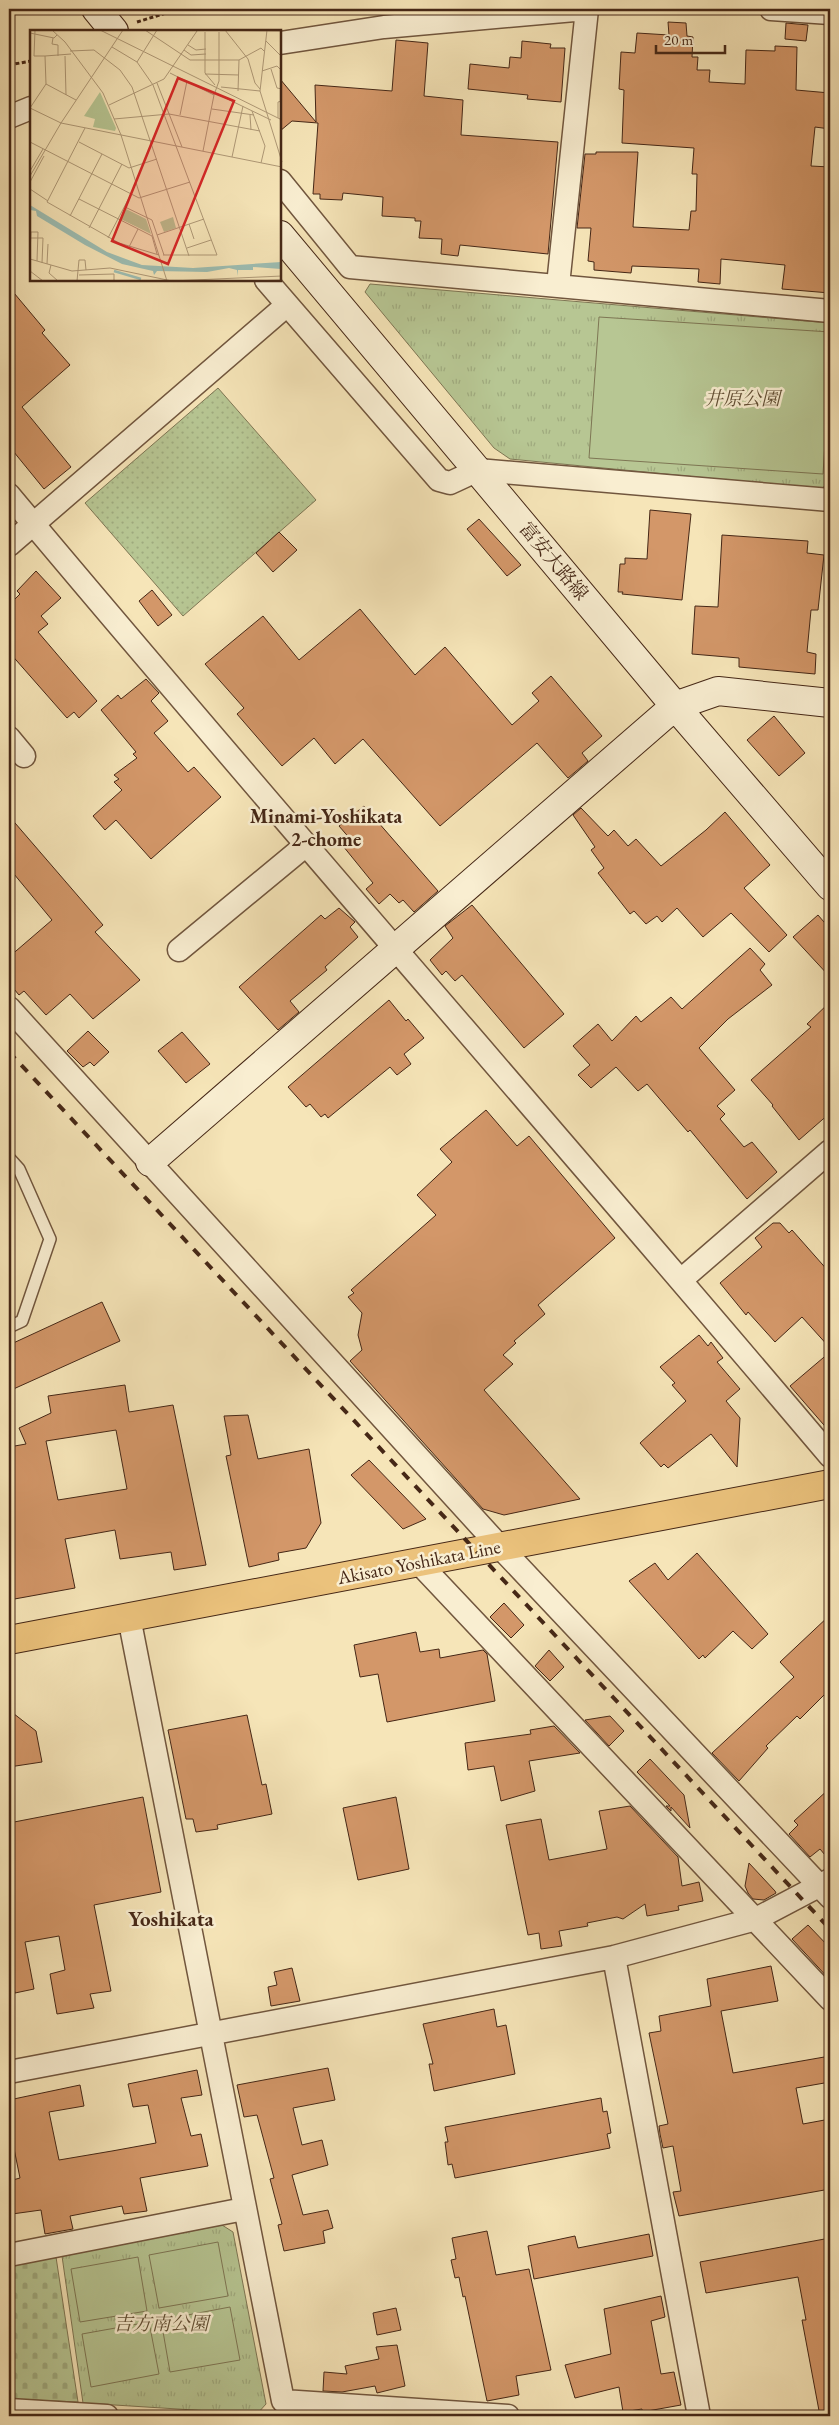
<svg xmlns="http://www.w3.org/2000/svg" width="839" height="2425" font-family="'EB Garamond','Noto Serif JP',serif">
  <defs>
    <pattern id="grass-dots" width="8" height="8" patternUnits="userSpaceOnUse" patternTransform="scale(1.25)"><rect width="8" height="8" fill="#b7c693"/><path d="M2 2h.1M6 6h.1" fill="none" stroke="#9faa7e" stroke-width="1.8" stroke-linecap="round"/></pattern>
    <pattern id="cemetery-stones" width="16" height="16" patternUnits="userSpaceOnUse" patternTransform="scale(1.25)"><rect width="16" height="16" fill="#b7c693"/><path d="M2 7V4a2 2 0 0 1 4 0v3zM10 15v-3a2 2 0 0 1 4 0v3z" fill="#9faa7e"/></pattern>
    <pattern id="park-tufts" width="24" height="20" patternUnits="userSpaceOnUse" patternTransform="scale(1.25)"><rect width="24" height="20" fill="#b7c693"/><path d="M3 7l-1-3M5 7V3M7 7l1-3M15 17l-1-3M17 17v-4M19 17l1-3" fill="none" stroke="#9faa7e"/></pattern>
  </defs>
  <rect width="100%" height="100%" fill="#f6e5b8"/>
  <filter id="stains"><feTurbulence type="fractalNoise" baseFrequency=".004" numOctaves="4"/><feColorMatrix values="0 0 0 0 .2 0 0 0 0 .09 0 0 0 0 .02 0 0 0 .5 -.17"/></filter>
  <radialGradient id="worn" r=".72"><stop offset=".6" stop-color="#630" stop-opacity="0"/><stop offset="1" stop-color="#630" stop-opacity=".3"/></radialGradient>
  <path fill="url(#grass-dots)" stroke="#7e7654" d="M218,388l98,112 -133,116 -98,-113z"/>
  <path fill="url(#cemetery-stones)" stroke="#7e7654" d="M56,2257l22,145 -69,-3v-133z"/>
  <path fill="url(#park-tufts)" stroke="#7e7654" d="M370,284l460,39v158l-9,8 -311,-30 -16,-11 -129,-156z
    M222,2225l11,7 33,172 -9,10 -174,-11 -21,-147z"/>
  <path fill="#b7c693" stroke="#7e7654" d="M599,317l231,15v34l-7,108 -234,-16z
    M218,2242l10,54 -69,12 -10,-53z
    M138,2257l9,54 -67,11 -9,-53z
    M230,2307l10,53 -70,12 -9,-52z
    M149,2322l10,52 -68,13 -9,-53z"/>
  <path fill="#d39769" stroke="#452716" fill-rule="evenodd" d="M668,22l18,1 1,13 6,1 -1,20h6l-1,13h13l-1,12 36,2 1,-34 29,1v-5l22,1 -1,43 34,3v36l-15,-2 -4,39 19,1v126l-48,-4 3,-24 -64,-6 -1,25 -22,-2 1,-13 -67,-3 -1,7 -37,-3v-8l-6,-1 3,-33h-14l8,-74h11v-2h42l-5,75 56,3 2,-19h5l1,-37h-5l2,-26 -72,-5 2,-53 -5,-1 2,-37 14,1 2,-20 32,2z
    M786,23l22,2 -2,16 -21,-2z
    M396,40l32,3 -4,53 39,4 -2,35 97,7 -10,112 -88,-9 -2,11 -17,-2 1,-15 -23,-1 2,-17h-6v-3l-33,-2 1,-19 -40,-4 -1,7 -22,-1v-5h-7l5,-71 -26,-2 -12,10v-52l36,43 -1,-37 77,6z
    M522,41l29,3 -1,4h15l-4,54 -34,-3 1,-4 -60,-6 2,-25 39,4 1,-11 11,1z
    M9,287l36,43 -3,3 28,32 -48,42 49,60 -27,22 -35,-43z
    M650,510l41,4 -9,86 -60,-6 1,-2h-5l2,-28h5v-6l22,1z
    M479,519l42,46 -14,11 -40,-47z
    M279,532l18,18 -24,22 -17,-19z
    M722,535l86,6 -1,12 17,2 -6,55h-7l-4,42 9,2 -1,20 -76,-7v-9l-47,-4 3,-48 23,1z
    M36,571l25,27 -20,18 7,8 -10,8 59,69 -18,17 -5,-6 -7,6 -58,-66v-47l11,-11 -3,-3z
    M152,590l20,25 -14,11 -19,-25z
    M360,609l55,66 30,-28 67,78 27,-24 -7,-8 19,-17 51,60 -20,17 6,8 -20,17 -31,-35 -97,83 -77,-87 -28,25 -21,-26 -32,28 -45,-52 7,-6 -39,-44 58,-48 36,44z
    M146,679l13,14 -8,8 17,20 -14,12 34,39 6,-5 27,30 -70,62 -35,-39 -11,10 -12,-14 29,-26 -8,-8 5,-3 -5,-4 23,-17 -4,-4 3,-2 -35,-42 17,-15 3,4z
    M774,716l31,37 -26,23 -32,-36z
    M364,806l74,85 -24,21 -11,-12 -4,3 -9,-9 -11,10 -13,-15 7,-6 -30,-37 8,-6 -12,-14z
    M581,808l27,28 6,-6 14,16 8,-7 25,27 45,-36 19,-18 45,53 -26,23 43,47 -18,17 -38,-39 -28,24 -26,-29 -15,14 -5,-6 -11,8 -12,-13 -4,3 -32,-41 6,-5 -13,-18 4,-3 -22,-32z
    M9,816l94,109 -8,7 45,48 -47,39 -23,-25 -24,21 -22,-24 -5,4 -10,-12v-26l43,-37 -43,-52z
    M472,905l92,109 -40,34 -62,-73 -7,6 -9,-10 -4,4 -12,-15 23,-22 -8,-12z
    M339,908l16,14 -5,5 8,10 -33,30 2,3 -37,31 9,11 -21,18 -39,-43 82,-72 4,4z
    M818,915l12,14v48l-37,-40z
    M750,948l15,16 -5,6 12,15 -44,34 -29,29 36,42 -18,16 8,8 -5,5 24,28 8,-5 25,30 -30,27 -57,-69 -2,2 -41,-48 -9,7 -22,-24 -25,21 -13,-13 12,-10 -17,-19 25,-22 14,17 24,-25 5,6 30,-25 11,12z
    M389,1000l17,21 2,-2 16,19 -20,16 7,10 -14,11 -7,-8 -62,51 -3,-4 -4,3 -11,-13 -4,3 -18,-20z
    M830,1002v111l-31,27 -27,-34 1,-1 -22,-25 60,-53 -4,-3z
    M88,1031l21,21 -15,14 -4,-4 -7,5 -16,-16z
    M182,1032l28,32 -24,19 -28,-32z
    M486,1110l31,36 12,-10 86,102 -77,67 7,9 -31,27 2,2 -13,12 10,9 -29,26 96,109 -76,16 -21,-6 -133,-148 12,-11 -4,-15 4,-22 -14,-16 6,-4 -3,-3 85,-75 -19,-20 35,-33 -12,-13z
    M773,1223h7l9,10 3,-3 38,43v75l-28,-31 -27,25 -27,-30 -2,3 -26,-32 42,-36 -7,-9z
    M102,1302l18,39 -111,50v-46z
    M699,1335l9,11 3,-4 12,16 -6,4 23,27 -14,12 14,17 -3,49 -26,-33 -43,34 -4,-4 -3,3 -21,-24 46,-42 -14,-16 3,-2 -15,-16z
    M830,1352v80l-40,-46z
    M125,1385l4,27 44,-7 33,160 -32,5 -3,-18 -51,7 -5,-29 -50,9 10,49 -66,12v-153l17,-3 -7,-16 32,-15 -3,-17zM116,1430l11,59 -69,11 -12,-59z
    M248,1415l10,44 51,-10 12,74 -15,25 -28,5 1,7 -30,7 -23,-111 5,-1 -7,-39z
    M369,1460l57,59 -23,10 -52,-54z
    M697,1553l71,81 -16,15 -19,-18 -28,27 -2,-3 -4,4 -70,-78 26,-18 13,17z
    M504,1603l20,22 -13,13 -21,-21z
    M830,1615v74l-30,30 -3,-3 -31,30 2,2 -29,33 -27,-28 82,-76 -14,-15z
    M416,1632l4,20 19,-3 1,9 43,-8 4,4 8,47 -108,21 -9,-48 -18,3 -6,-32z
    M549,1650l15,17 -14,14 -15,-15z
    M9,1710l27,21 6,31 -33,5z
    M247,1715l15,70 4,-1 6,30 -55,11 1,4 -22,3 -3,-13h-7l-18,-89z
    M610,1716l14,15 -15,15 -24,-26z
    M554,1726l26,27 -51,8 6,30 -34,10 -7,-35 -26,4 -3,-27 66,-9 -1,-4z
    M650,1759l34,36 6,33 -19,-21v4l-5,-5h4l-33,-34z
    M830,1788v73l-10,-12 -10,8 -21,-23 9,-9 -4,-4z
    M143,1797l18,95 -67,13 17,86 -21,3 4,14 -37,6 -7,-40 15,-4 -6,-34 -34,6 9,47 -19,4 -6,-29v-141z
    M396,1797l13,72 -51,11 -15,-72z
    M630,1806l48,51 4,29 17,-4 4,19 -25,5 1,4 -32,6 -2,-12 -22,15 -6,-2 -30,6 1,3 -29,5 3,15 -21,3 -2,-16 -11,2 -22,-110 35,-6 8,41 58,-11 -8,-38z
    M749,1863l26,28 1,2 -12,7 -11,-1 -5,-6 -3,-7z
    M808,1925l22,23v32l-38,-41z
    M771,1966l7,35 -57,10 12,62 97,-17v26l-34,6 7,36 27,-5v70l-151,27 -6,-24 8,-1 -8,-45 -10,2 -3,-14 -1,-8 9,-2 -19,-91 12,-2 -2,-15 52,-10 -4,-27z
    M292,1968l8,33 -29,5 -3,-19 9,-2 -3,-13z
    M494,2009l3,18 9,-2 9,49 -81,17 -5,-27h4l-10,-40z
    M328,2068l7,32 -42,8 9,37 20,-5 6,25 -36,10 11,40 25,-5 5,18 -10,3 2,12 -41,8 -6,-26 4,-1 -12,-45 4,-1 -17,-63 -13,2 -7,-32z
    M197,2070l5,25 -21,3 10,38 10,-2 7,32 -68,12 7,33 -23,3 -2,-8 -52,10 3,13 -28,5 -4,-24 -29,4 -1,-4h-2v-29l11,-3 -11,-54v-24l71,-15 4,21 -35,6 10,48 53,-9 44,-8 -8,-38 -15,2 -5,-23z
    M601,2098l2,14 4,-1 4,22 -4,1 3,14 -155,30 -3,-14 -4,1 -3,-23h3l-3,-15z
    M487,2231l9,44 33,-6 22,101 -35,6 3,19 -32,6 -22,-105 -2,1 -4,-20 -4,1 -4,-18 5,-1 -4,-21z
    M649,2234l4,22 -119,23 -6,-33 47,-10 3,12z
    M830,2238v178h-10l-18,-96h4l-8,-43 -92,16 -6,-31z
    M661,2296l4,21 -14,4 10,53 13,-2 7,33 -39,7v-3l-19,3 -4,-25 -44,11 -10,-33 46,-11 -7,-45z
    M396,2308l5,22 -24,5 -4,-22z
    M397,2345l8,41 -28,7 -2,-7 -33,6 -19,-1 1,-19 23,2 -2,-8 34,-7 -3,-12z"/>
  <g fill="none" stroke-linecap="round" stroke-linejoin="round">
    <defs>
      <path id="lane" d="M9,1158l10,11 31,70 -28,82 -13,6"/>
      <path id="street" d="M771,9l59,4
        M280,43l104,-16 202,-18
        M9,117l22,-9
        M280,181l70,86 480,44
        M266,280l173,200 11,3 28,-13 352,30
        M558,285l29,-276
        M9,495c270,323 549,639 821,961
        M9,545l278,-240
        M9,738l15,18
        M179,950l127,-105
        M9,1008l491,539 330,350
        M681,1280l149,-129
        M418,1562l412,437
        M129,1617l154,784 225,15
        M614,1957l85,459
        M9,2072l605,-115 142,-38 74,-39
        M9,2255l235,-46
        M9,2410l98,6"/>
      <path id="secondary" d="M96,9l18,22
        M280,235l395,471 155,180
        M150,1162l525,-456 43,-15 112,12"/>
      <path id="primary" d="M9,1640l821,-156"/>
    </defs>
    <use href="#lane" stroke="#71563e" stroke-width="14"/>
    <use href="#street" stroke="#71563e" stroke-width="25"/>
    <use href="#secondary" stroke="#452716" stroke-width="30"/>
    <use href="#primary" stroke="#452716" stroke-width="30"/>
    <path stroke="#452716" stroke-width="3" stroke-dasharray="4 2.5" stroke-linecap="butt" d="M137,22l42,-13
      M9,65l22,-4"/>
    <use href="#lane" stroke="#f9eed1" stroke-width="11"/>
    <use href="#street" stroke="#f9eed1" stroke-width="22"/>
    <use href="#secondary" stroke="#f9eed1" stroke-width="28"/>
    <use href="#primary" stroke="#ebc27c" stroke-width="28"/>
    <path stroke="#452716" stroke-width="4" stroke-dasharray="9 9" stroke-linecap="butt" d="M9,1052l821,877"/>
  </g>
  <g text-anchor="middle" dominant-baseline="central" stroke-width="5" stroke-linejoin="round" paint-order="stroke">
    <g font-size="19" font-style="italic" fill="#624f35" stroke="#f9eed1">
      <text x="742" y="398">井原公園</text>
      <text x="161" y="2323">吉方南公園</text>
    </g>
    <g font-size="19" fill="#452716" stroke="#f9eed1">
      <text transform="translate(554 561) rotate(50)">富安大路線</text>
      <text transform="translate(419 1562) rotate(-11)">Akisato Yoshikata Line</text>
    </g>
    <g font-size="20" font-weight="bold" fill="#452716" stroke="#f9eed1">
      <text x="326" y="816">Minami-Yoshikata<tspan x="326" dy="23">2-chome</tspan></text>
    </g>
    <g font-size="21" font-weight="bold" fill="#452716" stroke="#f9eed1">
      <text x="171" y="1918">Yoshikata</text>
    </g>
  </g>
  <g transform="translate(30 30)">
    <rect width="251" height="251" fill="#f6e5b8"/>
    <path d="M143,187l3,11 -12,4 -4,-10z" fill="#b7c693"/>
    <path d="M70,62l16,36 -1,3 -22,-4 2,-8 -11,-3zM96,179l20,10 5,15 -30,-15z" fill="#b7c693"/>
    <path d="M96,180l15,7 -5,9 -15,-7z" fill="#b7c693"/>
    <path d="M0,175l77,47 35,13 51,3 88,-6v7l-28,-2v3h-15v6l-1,-6 -8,-2 -22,4 -50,-1 -3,4 -1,-4 -31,-7 -37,-19 -48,-29 -1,-5 -6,-1z" fill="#9dbeb3"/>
    <path fill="none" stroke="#9dbeb3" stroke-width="2.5" d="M84,241l27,8"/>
    <path fill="none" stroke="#af9977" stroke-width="1" d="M22,0l13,12 38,51 18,42 46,146M70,0l182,90M115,0l45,30h49l22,-12 3,3M166,0l86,1M195,0l23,29 7,24 5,6M237,0l-7,61 22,71M175,2v41l10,12M0,3l24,5 3,-3M23,8l-1,6 6,1v11M236,11l16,16M158,15l8,5 10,-1M82,17l25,15 16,23 64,170h-54M154,20l7,5 15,-1M40,21l24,-1 26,20 12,17 57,169M15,26l26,-2M35,26l1,39M107,32l20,-32M241,39l6,19 5,1M232,41l15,-5 5,5M140,43l44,22 -11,56M175,44l34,1M127,53l25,64M16,54l30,16M191,57l39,4M208,61l1,-31M185,63l56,27M184,65l5,-14v-49M79,75l55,-26 33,-48M0,78l16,-24 -1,-28h-11l1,-26M0,78l31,15 221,44M182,79l42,6M222,81l13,35 -4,17M150,85l7,-34M220,85l1,15M248,88v-16l4,-1M84,89l55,-5 91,17M31,93l62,-93M55,98l-38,74 72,41 40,12M0,112l109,56 51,-16M49,112l50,26 28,-9M202,127l11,-51M0,141l13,-22M0,146l31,-53M0,152l14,-26M0,159l18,12M49,169l73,37 5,18M95,177l27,13 12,35M40,186l32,-62M159,194l5,15M59,198l33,-64M127,205l47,-16M0,208h13l-1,25M78,208l23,-44M99,217l9,-18M157,218l24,-8M0,224l1,-22h7l-1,29M0,229l42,12 38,-3 62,13 110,-5M17,234l1,-20M21,235l-2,8 9,8M0,241l13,10M49,245l35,-1v7M47,251l2,-21h6l1,10M220,251l32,-1"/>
    <path fill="#d62828" fill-opacity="0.15" stroke="#d62828" stroke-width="2.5" d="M148,48l56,23 -66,163 -56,-23z"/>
    <rect width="251" height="251" fill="none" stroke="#452716" stroke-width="2.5"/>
  </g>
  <rect width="839" height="2425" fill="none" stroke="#f6e5b8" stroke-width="30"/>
  <rect x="10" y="10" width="819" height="2405" fill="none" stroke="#452716" stroke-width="2.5"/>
  <rect x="15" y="15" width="809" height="2395" fill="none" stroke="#452716"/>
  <path d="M656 45v8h69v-8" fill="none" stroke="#452716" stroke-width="2.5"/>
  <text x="664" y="45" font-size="15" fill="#452716" stroke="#f9eed1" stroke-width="4" paint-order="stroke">20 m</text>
  <rect width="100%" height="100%" filter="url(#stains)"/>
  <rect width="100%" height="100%" fill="url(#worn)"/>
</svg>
